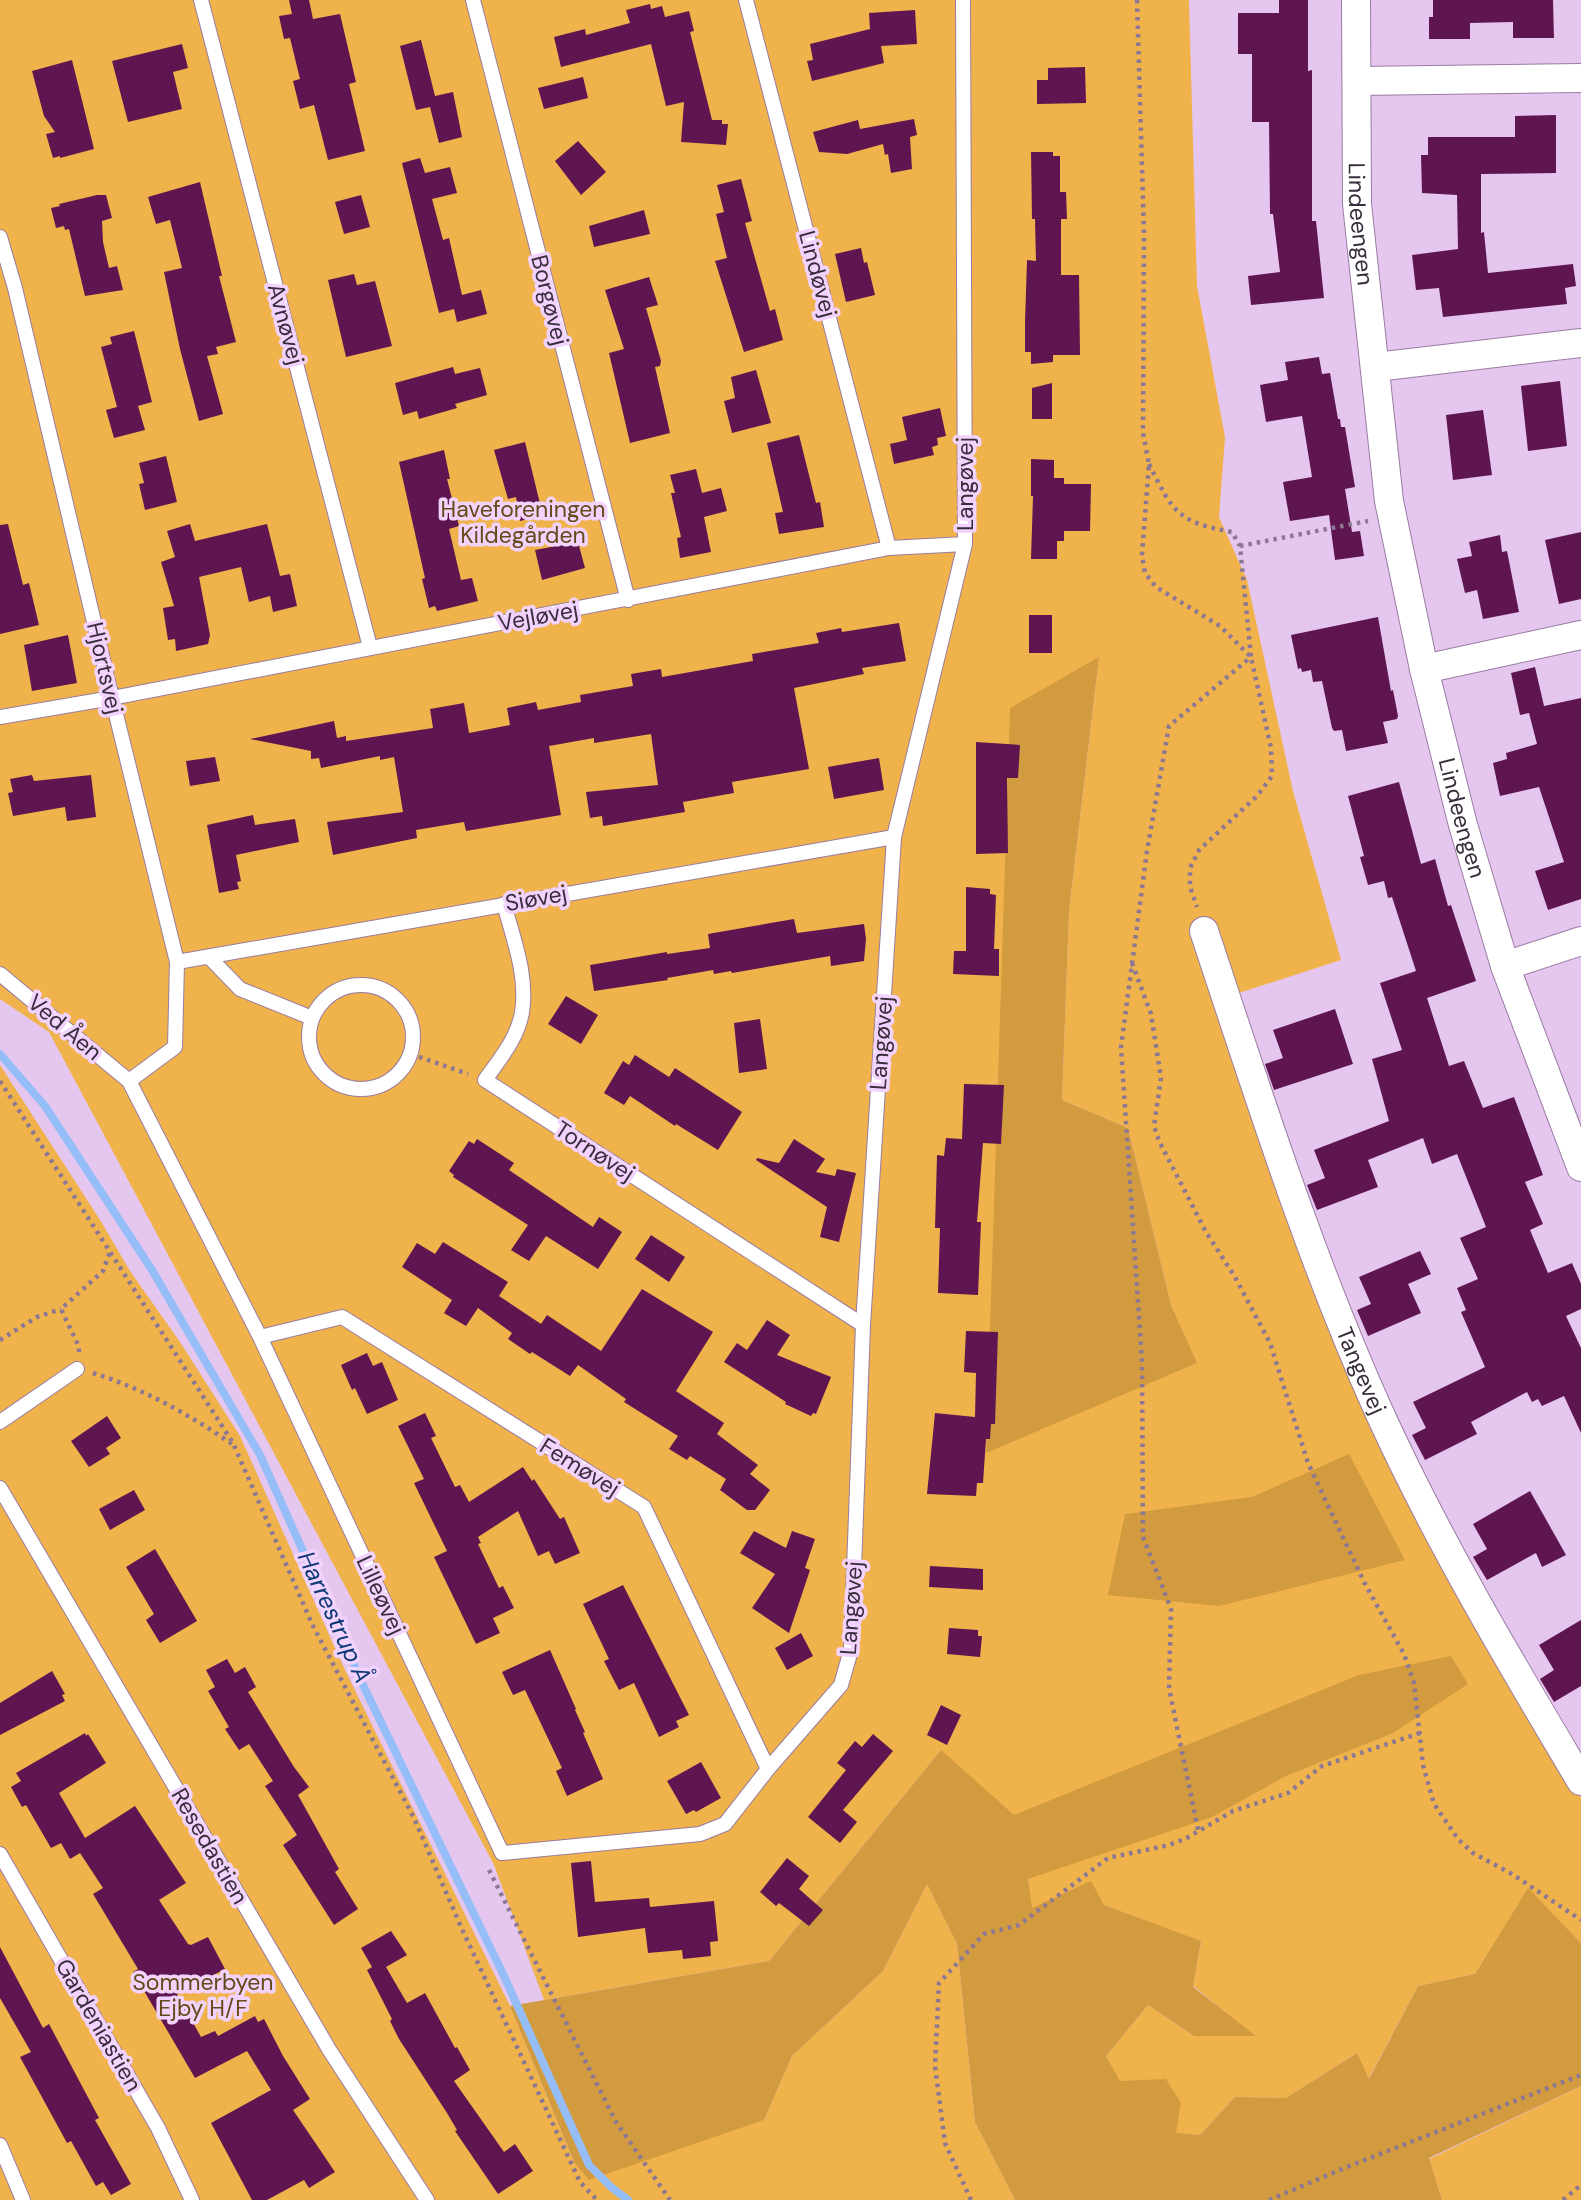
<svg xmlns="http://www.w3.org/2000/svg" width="1581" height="2200" font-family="'DM Sans',sans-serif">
  <rect width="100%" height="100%" fill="#e5c6ef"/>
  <path fill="#f0b24b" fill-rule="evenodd" d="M0,0h1189l8,286 28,151 -6,80 28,63 46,211 48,169 -127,41 45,141 109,269 112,222 101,165v145l-53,-54 -53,85 -57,12 -50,94 -11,-27 -71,45 -51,-1 -35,38 -24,-1 -57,-53 -13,-25 42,-51 46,31h60l-61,-50 8,-44 -97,-37 -73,4 -3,-30 -87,-129 -172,211 -225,39 -50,-135 -445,-833 -49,-33zM1099,658l-30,253 -7,189 66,28 43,177 25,58 -210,89z
    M0,1065l102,158 28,48 50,71 60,94 105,234 165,336 64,156 190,-42 28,-64 91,-85 44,-87 30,60 18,178 40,78h-1015z
    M1581,2086v114h-139l-13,-41z"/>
  <path fill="#d29b3f" d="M1099,657l-30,254 -7,189 66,28 43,177 26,58 -211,90 24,-745z
    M1349,1454l56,106 -186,46 -111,-11 17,-81 127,-17z
    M1451,1656l17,28 -75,49 -107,43 -74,41 -184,62 4,29 59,-27 13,24 97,36 -8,46 63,49h-62l-46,-31 -42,51 14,25 46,-2 15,24 -5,30 24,2 35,-38 51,1 71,-45 12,26 49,-93 57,-12 53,-86 53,55v143l-152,72 13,42h-427l-40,-78 -18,-178 -30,-60 -44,87 -91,85 -28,64 -175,60 -15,-18 -64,-156 259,-45 172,-211 73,65 345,-140z"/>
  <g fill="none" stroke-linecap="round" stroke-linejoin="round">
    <path stroke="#95bef8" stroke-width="8" d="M0,1054l45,52 107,164 108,185 102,228 142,293 85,189 22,22 17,13"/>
  </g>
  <path fill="#5f1650" d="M289,0h20l4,19 27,-5 16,68 -7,2 16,67 -37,9 -14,-55 -14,4 -7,-28 7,-2 -10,-41 -6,1 -5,-23 13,-2z
    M1279,0h29v71l4,-1v151h4l8,77 -73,7 -3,-29 32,-4 -7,-58h-3l-1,-92h-17v-68h-14v-41h41z
    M1433,0h120l1,38h-41v-16l-43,1v16h-41v-22h4z
    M650,4l1,5 11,-3 3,11 24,-6 5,20 -4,1 22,88h10v4h6l-2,21 -45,-3 3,-40 -18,4 -15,-62 -90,23 -7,-30 31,-8 1,6 44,-12 -4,-13z
    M915,10l2,34 -36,2 3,17 -72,18 -5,-20 6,-1 -3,-16 60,-15 -1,-16z
    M421,40l14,56 18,-4 9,45 -23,6 -9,-36 -14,3 -16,-64z
    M182,44l6,24 -15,4 9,37 -54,13 -16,-61z
    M72,60l22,89 -34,9v-2l-7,2 -7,-24 9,-2 -11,-16 -12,-45z
    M1085,67l1,36 -49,1v-24h11v-12z
    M583,77l5,21 -44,11 -6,-21z
    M1556,115v58l-75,1v59l3,-1 4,41 85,-9 3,22 -11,2 2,16 -124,13 -4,-29 -23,2 -4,-35 46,-6 -1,-54 -35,-2 -1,-38h7v-18h87v-21z
    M914,119l3,16 -7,2 2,32 -21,4 -3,-19 -3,1 -2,-11 -36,10 -28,-2 -6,-20 45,-12 2,9z
    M578,141l28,31 -25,23 -26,-34z
    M1031,152h22v4h7v36h6l1,27h-6v56h18l1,80h-27v7l-22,2v-12h-6v-30l2,-62 9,1 -1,-42h-3z
    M420,158l5,15 25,-6 7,26 -25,6 11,41 6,-2 13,57 19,-5 6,24 -30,8 -3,-13 -15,4 -37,-150z
    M741,179l11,42 -7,2 25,88 5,-2 8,31 -39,12 -29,-91 12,-3 -11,-44 8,-2 -7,-27z
    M200,182l22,94h-3l17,66 -20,5 2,7 -11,2 16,58 -24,7 -19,-72 -16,-77 18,-4 -12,-48 -14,4 -8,-27z
    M97,195h9l6,23 -10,3 1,21 6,26 8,-2 6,24 -38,6 -16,-67 -4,1 -1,-4 -8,2 -5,-20 9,-2 -1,-2z
    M361,195l9,32 -26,7 -9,-32z
    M644,210l6,24 -56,13 -5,-21z
    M861,248l3,15 3,-1 8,33 -29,7 -11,-48z
    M354,274l3,11 18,-4 17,65 -46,11 -18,-77z
    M649,277l9,28 -12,3 15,53 -1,5 -5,1 15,66 -40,10 -21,-90 15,-4 -19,-59z
    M134,331l18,71 -14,4 7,24 -31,8 -8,-28 11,-3 -16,-60 11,-3 -2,-7z
    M1319,357l3,17 8,-1 8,46h2l1,8h4l10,60 -10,2 7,43 8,-1 4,25 -29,4 -6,-45 -39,6 -7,-39 29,-5 -10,-61 -36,6 -6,-37 28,-5 -3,-18z
    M453,367l2,7 25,-6 7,27 -32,9 2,4 -38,11 -2,-8 -14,4 -8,-32z
    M756,370l15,53 -39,10 -8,-32 11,-3 -4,-21z
    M1560,381l7,65 -39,5 -7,-65z
    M1052,383v36h-20v-31z
    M940,408l6,28 -9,2 1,7 -6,2 2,8 -40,9 -4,-20 17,-4 -5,-23z
    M1483,410l9,65 -39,5 -7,-65z
    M799,435l17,68 4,-1 4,25 -45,7 -4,-21 8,-1 -16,-69z
    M525,442l18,74 -23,5 -4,-24 -8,2 -14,-49z
    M444,450l6,29h-3l12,47 -10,3 12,51 11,-2 6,23 -41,10 -2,-5 -6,2 -7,-29 3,-1 -26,-116z
    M166,456l11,46 -32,8 -6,-26 5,-1 -5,-20z
    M1031,459l23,1v18h10v6h27l-1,47h-26v10h-7v18h-26l2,-63h-2z
    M696,469l6,24 19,-5 6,23 -23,6 7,35 -31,6 -3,-20 4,-1 -10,-44h4l-5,-18z
    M8,524l15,61 6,-2 10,42 -39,9v-109z
    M190,524l5,17 72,-17 13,52 10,-2 7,32 -24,6 -3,-16 -21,6 -8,-35 -42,10 11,58 -2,9 -32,7 -1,-12 -7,1 -5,-32 11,-2 -13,-44 14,-5 -8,-26z
    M1581,532v67l-22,5 -14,-64z
    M1500,535l2,17 5,-1 12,61 -36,7 -6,-29 -12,3 -8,-34 15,-3 -3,-14z
    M578,542l7,26 -43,12 -7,-30z
    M1029,615h23v38h-23z
    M1378,617l13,74 2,-1 5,26 -1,3 -14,3 5,21 -42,8 -4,-21 -8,1 -2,-3 -10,-47 -9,1 -2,-12 -9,2 -1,-4 -3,1 -7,-34z
    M899,623l7,38 -44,7 2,6 -70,14 15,81 -77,13 2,11 -51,9 2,10 -82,14 -1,-10 -12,2 -4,-26 72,-7 -7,-51 -57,9v-5l-45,8 12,69 -95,16 -2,-9 -48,8 1,8 -84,17 -6,-33 76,-10 -9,-55 -14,3v-4l-59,12 -2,-10 -8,1v-8l-61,-12 84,-18 3,17 9,-2v5l87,-13 -3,-19 34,-6 5,30 41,-8 -3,-17 29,-6 2,8 43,-8 -1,-7 53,-9 -2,-12 30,-5 1,8 91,-16 -1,-7 67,-11 -3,-10 25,-5 1,4z
    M68,635l9,48 -45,8 -8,-46z
    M1535,667l9,39 37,-8v201l-33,11 -13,-39 29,-9 -25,-75 -39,9 -7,-33 14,-4 -1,-6 31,-9 -8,-31 -9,2 -9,-42z
    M976,742l44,3 -2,33h-11l1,75 -32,1z
    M215,757l5,24 -30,5 -4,-25z
    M879,758l5,32 -50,9 -6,-32z
    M32,775l2,6 57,-6 5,42 -29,4 -2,-14 -52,9 -5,-23 5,-1 -3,-13z
    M1399,782l22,82 14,-5 13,47 3,-1 25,76 -49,17 22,68 15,-5 19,47 31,-11 29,78 -18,7 18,42 -13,6 18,43 24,-10 9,21v25l-15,7 15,32v85l-17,-37 -22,10 -4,-7 -6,3 -5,-10 -56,30 6,12 -52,26 -13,-25 14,-7 -13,-26 72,-35 -24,-55 5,-2 -9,-22 21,-9 -18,-41 26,-11 -29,-73 -25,10 -9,-26 -55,22 10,27 -61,23 -10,-25 18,-7 -11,-28 75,-29 -17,-62 30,-9 -22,-67 36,-12 -24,-74 -4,1 -4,-17 -16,4 -8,-28 4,-1 -16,-60z
    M253,815l2,10 40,-6 4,23 -63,13 5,26 -4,1 2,7 -20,4 -12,-68z
    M966,887l24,2v5l6,1 -2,54h5v27l-46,-2 1,-23h12z
    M794,919l3,14 67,-9 2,15 -2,22 -33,5 -1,-10 -98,17 -1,-2 -17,3 -1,-4 -46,8 1,2 -74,11 -4,-26 77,-13v2l43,-6 -2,-14z
    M566,996l32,19 -17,29 -33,-20z
    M1335,1009l18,55 -79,26 -9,-26 18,-6 -10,-28z
    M760,1019l7,50 -28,4 -5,-50z
    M635,1055l34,22 6,-9 67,44 -24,38 -42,-26 -1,2 -45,-30 -6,9 -20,-12 19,-32 6,4z
    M964,1084l40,1 -3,59 -18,-1 -6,79h4l-3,73 -40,-2 2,-65h-5l2,-73 7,1 2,-18 16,1z
    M477,1139l37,24 -5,7 84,57 6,-10 23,15 -24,37 -52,-33 -17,25 -18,-11 17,-25 -75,-48 1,-2 -5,-4 20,-30 5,3z
    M794,1139l31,20 -9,13 19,4 2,-7 19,4 -17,69 -19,-5 7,-30 -71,-47 1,-2 22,5z
    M651,1235l34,22 -16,25 -34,-23z
    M443,1242l65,40 -9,14 42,28 6,-9 54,36 41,-62 71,43 -37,59 48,32 -7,11 41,31 -8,9 20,16 -15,20h-8l-27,-20 6,-11 -36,-23 -3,4 -18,-11 9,-13 -54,-34 2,-3 -48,-34 -8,11 -38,-24 -2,2 -22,-15 4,-6 -34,-25 -12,18 -22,-13 8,-13 -50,-33 15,-24 18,11z
    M1420,1251l11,23 -23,10 13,29 -53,23 -11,-26 14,-6 -12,-27z
    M767,1320l23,15 -13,20 54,22 -15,37 -3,-1 -2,3 -26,-12 1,-2 -62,-40 13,-19 10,7z
    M966,1331l32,1 -3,92h-4l-1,15h-4l-3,44h-6l-1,13 -49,-2 8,-81 40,4 1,-44 -12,-1z
    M367,1353l6,13 9,-4 16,38 -31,14 -12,-26 -3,2 -11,-25z
    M425,1413l11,23 -5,2 24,49 5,-2 9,17 54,-35 9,14 2,-2 26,40 4,-2 16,36 -25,11 -6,-13 -11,5 -20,-45 -40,26 3,6 -3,1 21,44 4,-2 11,22 -21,10 7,15 -24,11 -42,-87 13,-6 -33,-68 10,-4 -26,-53z
    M107,1416l14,22 -15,10 4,6 -21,13 -18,-26z
    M134,1490l11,20 -35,20 -11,-21z
    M1530,1491l36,64 -24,12 -6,-14 -49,27 -14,-23 14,-8 -14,-25z
    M754,1531l32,17 6,-17 23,8 -10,29 5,2 -21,63 -37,-25 23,-34 -35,-21z
    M155,1549l42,72 -37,22 -14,-23 8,-6 -28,-47z
    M930,1566l53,3v21l-54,-3z
    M623,1585l66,130 -13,6 3,6 -20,10 -25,-54 -15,7 -15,-29 5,-2 -26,-55z
    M1581,1620v66l-27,16 -14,-23 14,-9 -15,-25z
    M949,1628l29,2v6h4l-2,21 -33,-3z
    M801,1633l12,23 -26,14 -12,-22z
    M550,1650l26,59 -1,1 10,22 -2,1 20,46 -36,17 -11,-25 6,-3 -37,-78 -12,5 -11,-23z
    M227,1659l8,14 10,-6 11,20 -8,5 46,75 15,20 -11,8 41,74 -4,3 23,37 -24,16 -51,-80 14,-10 -32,-49 8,-5 -24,-37 -10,6 -14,-21 4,-2 -21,-36 7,-4 -9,-17z
    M52,1671l13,23 -3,1 3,6 -65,34v-32z
    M941,1705l20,10 -14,30 -20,-10z
    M85,1733l1,3 2,-2 18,29 -47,30 26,45 50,-32 51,77 -27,17 29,44 3,1 17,-8 17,32 -48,25 24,43 14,-6 3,5 37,-20 3,6 6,-3 19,37 27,43 -17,11 42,62 -26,16 -5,-8 -37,20h-15l-41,-77 60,-33 -24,-39 -52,27 -62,-106 5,-3 -45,-75 10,-6 -23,-35 -10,6 -9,-16 -10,5 -25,-43 -4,2 -11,-20 10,-6 -5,-8z
    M873,1734l20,17 -50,59 14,12 -17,21 -32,-26 38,-47 -9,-7 18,-22 7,6z
    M701,1762l20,36 -25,14 -2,-2 -8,4 -19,-33z
    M787,1858l22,18 -10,13 24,21 -14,16 -30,-23 -3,3 -16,-14z
    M591,1861l4,41 54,-4 1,9 64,-6 4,40 -8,1 1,14 -28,3 -1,-9 -34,3 -3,-25 -67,9 -7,-74z
    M391,1931l16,24 -21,12 21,36 18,-10 30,55 2,-1 13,23 -16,11 50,71 11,-8 18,27 -35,23 -43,-63 2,-1 -10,-17 -48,-74 -9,-18 2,-2 -25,-49 5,-3 -11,-19z
    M0,1947l43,81 6,-4 50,94 -4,2 36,64 -20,11 -8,-13 -7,4 -25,-45 -4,2 -47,-86 11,-5 -31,-54z"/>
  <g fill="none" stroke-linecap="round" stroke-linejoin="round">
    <defs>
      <path id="service" d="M201,0l169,647
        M473,0l155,600
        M746,0l143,548
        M0,237l15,51 97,410 65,264 -2,85 -46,34
        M0,717l112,-19 777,-150 76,-4
        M504,904c9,34 24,72 18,108 -4,26 -23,48 -37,68l378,245
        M209,957l31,32 72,29
        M177,962l717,-125
        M0,974l129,107 131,256 242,516 198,-19 25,-10 43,-55 73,-84 10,-35 12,-325 31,-488 71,-293 -2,-544
        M309 1037a52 52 0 1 1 104 0a52 52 0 1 1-104 0Z
        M260,1337l82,-20 302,190 124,262
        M0,1422l77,-53
        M0,1488l330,563 97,149
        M0,1854l158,274 34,72
        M0,2145l23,55"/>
      <g id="minor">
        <path id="s1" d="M1356,0l1,204 32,297 35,168 39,156 42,141 76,201"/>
        <path d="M1358,81l223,-3"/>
        <path d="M1376,367l205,-24"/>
        <path d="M1424,669l157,-34"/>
        <path id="s2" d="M1204,931c54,162 105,326 176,483 58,127 130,248 201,367"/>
        <path d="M1505,966l76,-25"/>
      </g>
    </defs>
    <use href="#service" stroke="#997ca2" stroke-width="16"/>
    <use href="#minor" stroke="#997ca2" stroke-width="30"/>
    <path stroke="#8d7894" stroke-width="4.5" stroke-dasharray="3.5 5" stroke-linecap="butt" d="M1137,0l7,234 -1,199 6,31 -7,91 3,18 11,14 64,39 31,31 20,91 1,28 -15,20 -58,54 -9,18v19l7,20
      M1149,464c24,48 28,58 83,68l8,14 11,111 -82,69 -22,125 -26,196 21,315 1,175 28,72 -2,79 29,142
      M1240,546l128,-25
      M1132,963l19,51 10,64 -7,48 5,15 47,91 29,45 35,66 38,120 56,119 40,72 10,29 9,82 11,39 24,35 15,14 39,21 69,46
      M411,1054l57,20
      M0,1081l233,362 80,183 101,192 47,109 119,255 17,18
      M0,1340l37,-23 24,-8
      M79,1352v-5l-18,-38 42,-38 7,-19
      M93,1373c49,15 97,42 139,71
      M489,1870l127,252 54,78
      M971,2200l-26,-57 -10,-77 4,-83 45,-49 35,-9 89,-67 61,-13 16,-6 48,-28 55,-18 34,-27 98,-33
      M1269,2200l78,-33 234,-92
      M1563,2200l18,-15"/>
    <use href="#service" stroke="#fff" stroke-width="14"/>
    <use href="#minor" stroke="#fff" stroke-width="28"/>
  </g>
  <g text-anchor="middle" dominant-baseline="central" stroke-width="7" stroke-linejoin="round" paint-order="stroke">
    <g font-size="23" fill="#392d3d" stroke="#f2d3fd">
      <text stroke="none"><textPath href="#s1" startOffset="224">Lindeengen</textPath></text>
      <text transform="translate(818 274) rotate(75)">Lindøvej</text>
      <text transform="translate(550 300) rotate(76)">Borgøvej</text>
      <text transform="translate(286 324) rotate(75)">Avnøvej</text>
      <text transform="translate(965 484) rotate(-90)">Langøvej</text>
      <text transform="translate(538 616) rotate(-10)">Vejløvej</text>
      <text transform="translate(105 668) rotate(77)">Hjortsvej</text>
      <text stroke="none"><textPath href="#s1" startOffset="828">Lindeengen</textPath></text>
      <text transform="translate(536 898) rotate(-10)">Siøvej</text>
      <text transform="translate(65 1027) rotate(40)">Ved Åen</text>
      <text transform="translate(881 1043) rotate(-86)">Langøvej</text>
      <text transform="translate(595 1151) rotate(33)">Tornøvej</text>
      <text stroke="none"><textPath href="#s2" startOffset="467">Tangevej</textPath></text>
      <text transform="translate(580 1467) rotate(32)">Femøvej</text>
      <text transform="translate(381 1595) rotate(65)">Lilleøvej</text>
      <text transform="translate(851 1608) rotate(-86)">Langøvej</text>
      <text transform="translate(210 1846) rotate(60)">Resedastien</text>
      <text transform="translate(99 2025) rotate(60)">Gardeniastien</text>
    </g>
    <g font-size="23" fill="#664918" stroke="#f2d3fd">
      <text x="523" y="509">Haveforeningen<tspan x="523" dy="26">Kildegården</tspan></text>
      <text x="203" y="1982">Sommerbyen<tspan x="203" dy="26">Ejby H/F</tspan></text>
    </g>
    <g font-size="24" font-style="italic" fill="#0c3974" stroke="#f2d3fd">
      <text transform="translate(335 1617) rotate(65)">Harrestrup Å</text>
    </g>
  </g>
</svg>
